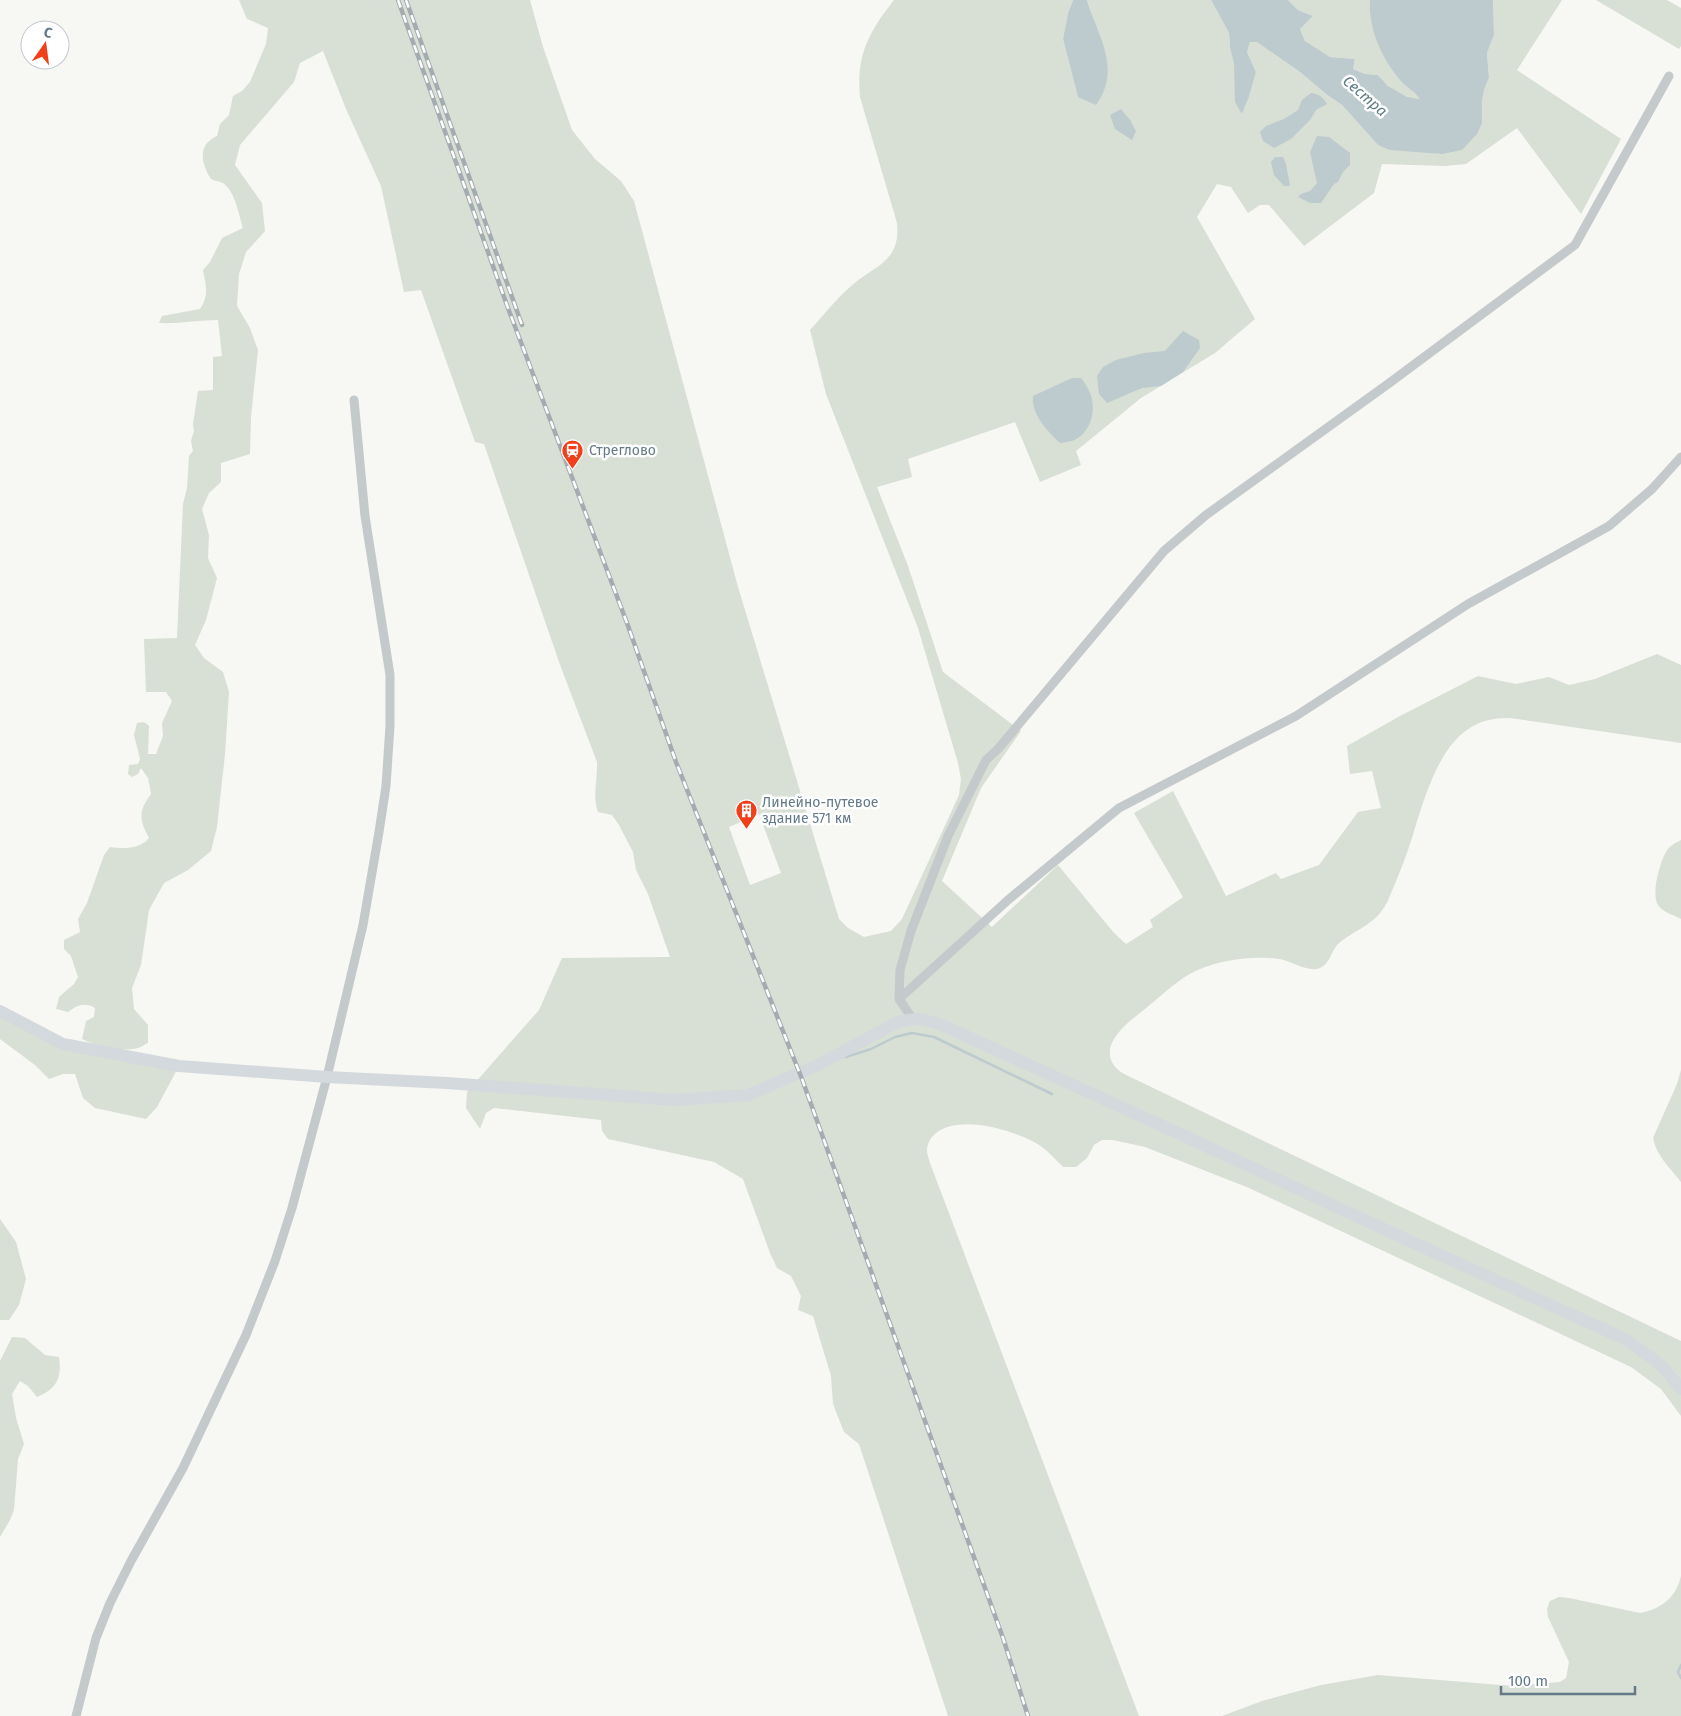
<svg xmlns="http://www.w3.org/2000/svg" width="1681" height="1716" font-family="'Fira Sans',sans-serif">
  <rect width="100%" height="100%" fill="#f7f7f3"/>
  <path fill="#d8dfd4" fill-rule="evenodd" d="M239,0h291l13,47 29,83 23,29 26,22 13,20 104,386 101,332 9,9 16,9 27,-6 11,-12 57,-124 2,-16 -3,-16 -40,-135 -92,-234 -16,-64c13,-14 25,-30 40,-43 24,-22 51,-24 47,-64l-37,-126c-4,-42 9,-65 34,-97h179l-5,13 -5,26 15,58 15,-79 -6,-18h124l18,33 1,15 4,16 1,13 7,37 7,-17 7,-25 -9,-20 3,-10h8l42,30 26,22 16,11 36,40 64,9 40,-31v-21l2,-12 5,-12 -2,-25 7,-18 -1,-35h69l-45,70 104,69 -40,75 -64,-86 -51,36 -21,2 -63,-2 -8,29 -70,53 -35,-41h-9l-12,8 -17,-26 -14,-3 -20,33 58,102 -40,34 -74,45 -65,53 5,14 -41,17 -25,-60 -107,37 4,18 -35,10 31,79 35,106 78,59 -40,57 -39,93 50,46 66,-62 56,68 12,11 27,-17 -3,-7 33,-23 -49,-84 39,-22 53,105 50,-23 5,6 38,-14 39,-53 23,-4 -9,-37 -22,3 -3,-28 53,-30 78,-40 38,8 33,-7 20,8 26,-6 62,-25 24,11v78l-171,-25c-11,0 -23,1 -33,6 -35,16 -49,64 -60,97 -6,22 -14,44 -23,65 -3,6 -5,14 -9,20 -12,20 -31,24 -47,38 -7,7 -8,20 -18,24 -12,5 -28,-7 -40,-9 -27,-4 -68,1 -92,16 -15,9 -28,22 -42,33 -11,9 -24,18 -32,31 -9,14 -3,28 10,35l557,267v75l-20,-27 -30,-22 -382,-179 -104,-41 -32,-7h-11l-8,5 -7,13 -11,9h-13c-9,-9 -17,-19 -29,-25 -24,-13 -77,-28 -99,-8 -5,4 -8,11 -8,17 0,4 2,8 3,12l209,553h-191l-89,-272 -15,-12 -11,-28 -2,-28 -18,-60 -15,-6 3,-14 -10,-20 -14,-8 -7,-15 -27,-74 -29,-17 -106,-23 -6,-8 -1,-11 -107,-12 -8,5 -6,16 -14,-21 1,-16 72,-82 23,-52 108,-1 -22,-63 -12,-24 -3,-18 -14,-27 -7,-10 -14,-3c-6,-17 0,-33 -1,-50l-38,-100 -75,-218 -9,-2 -54,-152 -17,2 -23,-106 -35,-77 -23,-58 -23,12 -6,19 -54,63 -5,20 27,38 3,28 -19,21 -7,22 -2,32 13,22 8,22 -7,67 -1,37 -29,9v19l-12,11 -7,16 7,26 -1,23 9,20 -11,42 -11,25 9,13 19,14 6,20 -4,62 -8,73 -6,24 -23,19 -24,13 -15,27 -8,55 -9,23 2,21 14,16v18c-4,2 -10,6 -15,6 -16,2 -36,-3 -51,-10l4,-18 8,-4 1,-9c-10,-6 -18,-3 -27,4l-12,-3 3,-12 15,-13 4,-7 -7,-21 -7,-7v-9l16,-8 -2,-13 9,-16 17,-48 6,-8c13,2 31,2 39,-9 -10,-19 -11,-26 2,-44l-3,-16 -7,-10 -3,6 -6,3 -4,-3 1,-9 9,-1 2,-5 -6,-24 3,-12 7,-1 5,4 -1,28h8l7,-18 -1,-13 10,-22 -6,-9h-20l-2,-53 33,-1 6,-134 4,-16 2,-32 4,-5 -2,-10 3,-10 -1,-7 5,-33 15,-1v-33l9,-1 -4,-36c-20,0 -40,4 -59,3l3,-7 38,-7c9,-13 6,-24 3,-39l7,-8 12,-24 21,-10c-4,-13 -8,-37 -20,-45 -4,-2 -9,-2 -12,-4 -10,-16 -14,-34 6,-43l3,-12 9,-9 4,-19 9,-5 8,-9 16,-38 2,-16 -21,-9zM759,814l22,59 -31,12 -21,-58z
    M1288,0h82v3l33,79 18,17 -14,-1 -19,-12 -10,-11 -13,-1 -12,-5 2,-10 -25,-2 -25,-16 -5,-12 13,-13 -15,-6z
    M1596,0h71l14,8v38l-2,3z
    M1681,840v79c-7,-4 -19,-7 -23,-14 -7,-11 2,-43 8,-53 3,-6 9,-9 15,-12z
    M0,1011l63,33 116,22 -22,41 -11,12 -51,-11 -12,-10 -8,-24h-12l-14,5 -14,-14 -35,-26z
    M1681,1070v112c-11,-14 -25,-27 -28,-44l24,-54z
    M0,1219l16,23 10,37 -7,26 -10,15h-9z
    M12,1337l13,1 20,17 14,2c3,21 -2,32 -22,40l-9,-11 -8,-5 -8,13 4,24 8,26 -6,15 -4,51 -4,10 -10,17v-176z
    M1681,1576v140h-459l40,-15 59,-16 57,-10 135,11 47,-4 6,-4 3,-16 -21,-45 -1,-8 3,-8 9,-4 10,1 71,15c21,-4 36,-15 41,-37z"/>
  <path fill="#bdcace" d="M1073,0h14c11,37 35,68 9,105l-18,-8 -15,-58 5,-26z
    M1211,0h77l10,10 15,6 -13,13 5,12 25,16 25,2 -2,10 12,5 13,1 10,11 19,11 13,2c-4,-6 -12,-11 -17,-16 -20,-21 -35,-54 -33,-83h123l1,35 -7,18 2,25 -5,12 -2,12v21l-5,11 -15,16 -20,4 -52,-4 -12,-5 -36,-40 -16,-11 -26,-22 -43,-30h-7l-3,10 9,20 -7,25 -7,17 -7,-12 -1,-38 -4,-16 -1,-15z
    M1311,93c8,1 12,4 16,11l-11,6 -6,10 -19,19 -17,9 -11,-7 -3,-9 6,-6 18,-7 14,-9 4,-10z
    M1121,109l9,11 6,11 -4,9 -17,-11 -5,-14z
    M1317,136l12,1 21,16v12l-7,7 -5,10 -4,2 -13,19h-11l-12,-6 3,-3 9,-3 7,-8 -7,-31z
    M1275,157h8l3,7 4,22h-6l-10,-11 -3,-13z
    M1183,331l16,9 1,8 -17,24 -22,14 -19,2 -35,15 -8,-9 -2,-18 6,-9 13,-7 28,-7 21,-2z
    M1072,378h9c3,4 6,8 8,13 9,17 2,43 -17,50 -4,1 -8,1 -12,2 -13,-12 -29,-29 -27,-47z"/>
  <g fill="none" stroke-linecap="round" stroke-linejoin="round">
    <path stroke="#bdcace" stroke-width="2.5" d="M846,1057l25,-8 24,-12 17,-4 22,4 118,57
      M1681,1665l-3,7 3,6"/>
    <path stroke="#c4c9cc" stroke-width="9" d="M899,999l109,-99 111,-92 177,-92 172,-112 141,-78 43,-37 29,-32
      M912,1018l-13,-19 1,-29 11,-39 37,-95 38,-76 12,-11 166,-198 42,-36 182,-131 187,-139 94,-169
      M76,1716l20,-78 14,-35 21,-42 52,-93 63,-133 29,-74 17,-53 35,-131 36,-152 16,-93 7,-46 4,-60v-51l-25,-159 -11,-116"/>
    <path stroke="#d4d9dd" stroke-width="12" d="M0,1011l63,33 116,22 148,11 120,6 228,17 73,-5 68,-29 82,-44c18,-5 26,-3 44,3l238,109 221,103 224,102 36,26 20,24"/>
    <defs>
      <path id="rail" d="M398,0l110,308 119,315 49,139 126,317 201,559 25,78
        M406,0l116,325"/>
    </defs>
    <use href="#rail" stroke="#a4acb1" stroke-width="4.5"/>
    <use href="#rail" stroke="#fff" stroke-width="2.5" stroke-dasharray="8" stroke-linecap="butt"/>
  </g>
  <defs>
    <symbol id="station-pin" viewBox="-11 -11 22 30"><path d="M0 17L-7.5 6A9.5 9.5 0 1 1 7.5 6Z" fill="#f13f19" stroke="#fff"/><path d="M-3-6H3Q5-6 5-4V2Q5 4 3 4L4.5 6H3L1.5 4h-3L-3 6H-4.5L-3 4Q-5 4-5 2V-4Q-5-6-3-6ZM-3.5-4v3h7v-3ZM-3.5 1v1.5H-2V1ZM2 1v1.5H3.5V1Z" fill="#fff"/></symbol>
    <symbol id="building-pin" viewBox="-11 -11 22 30"><path d="M0 17L-7.5 6A9.5 9.5 0 1 1 7.5 6Z" fill="#f13f19" stroke="#fff"/><path d="M-4-6H4V6H1V3H-1V6H-4ZM-2.5-4.3h1.7v1.8h-1.7ZM.8-4.3h1.7v1.8H.8ZM-2.5-1h1.7V.8h-1.7ZM.8-1h1.7V.8H.8Z" fill="#fff"/></symbol>
  </defs>
  <g fill-rule="evenodd">
    <use href="#station-pin" x="560" y="438" width="25" height="34"/>
    <use href="#building-pin" x="734" y="798" width="25" height="34"/>
  </g>
  <g text-anchor="middle" dominant-baseline="central" stroke-width="5" stroke-linejoin="round" paint-order="stroke">
    <g font-size="14" fill="#637987" stroke="#fff" text-anchor="start">
      <text x="589" y="450">Стреглово</text>
      <text x="762" y="802">Линейно-путевое<tspan x="762" dy="16">здание 571 км</tspan></text>
    </g>
    <g font-size="15" font-style="italic" fill="#5f7b83" stroke="#fff">
      <text transform="translate(1365 96) rotate(41)">Сестра</text>
    </g>
  </g>
  <g transform="translate(45 45) rotate(14)"><circle r="24" fill="#ffffff" stroke="#c1c9cf"/>
  <path d="M0-4L9 19L0 12L-9 19Z" fill="#f13f19"/>
  <text y="-8" font-size="14" font-weight="bold" text-anchor="middle" fill="#637987">С</text>
  </g>
  <path d="M1501 1686v8h134v-8" fill="none" stroke="#637987" stroke-width="2.5"/>
  <text x="1508" y="1686" font-size="15" fill="#637987" stroke="#ffffff" stroke-width="4" paint-order="stroke">100 m</text>
</svg>
